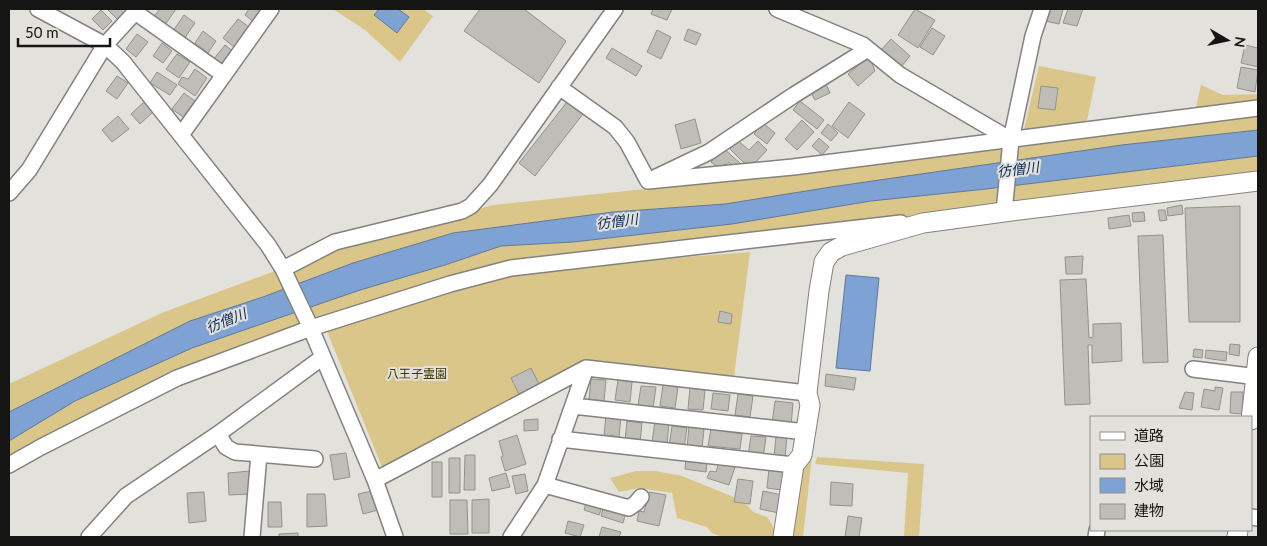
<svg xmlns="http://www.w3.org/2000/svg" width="1267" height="546" font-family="Lato,'Noto Sans JP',sans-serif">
  <rect width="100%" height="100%" fill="#e2e1dc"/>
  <path fill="#dac688" d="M333,9h90l10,7 -33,46 -35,-32z
    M1039,66l57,11 -11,53 109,-14 7,-31 22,10 35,-1v83l-724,92 216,-17 -17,133 -111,-22 -38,-1 -202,105 -55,-136 162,-52 -287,90 -193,97v-82l155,-72 176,-65 153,-42 180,-19 349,-48z
    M802,455l10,1 -9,81h-20z
    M817,457l107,7 -5,73h-15l4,-64 -93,-9z
    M636,471h20l26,5 49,20 16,9 6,7 14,5 7,11v9h-52l-10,-4 -5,-6 -30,-9 -5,-25 -33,-5 -20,4 -9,-14z"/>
  <path fill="#7fa2d5" stroke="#5f789b" d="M379,9h19l11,8 -12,16 -23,-18z
    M1258,130v26l-272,33 -115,12 -139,23 -159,18 -72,4 -56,19 -85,25 -168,58 -117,53 -66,40v-29l181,-91 73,-24 90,-34 100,-30 160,-21 112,-8 106,-17 291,-42z
    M846,275l33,3 -9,93 -34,-3z"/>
  <path fill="#bebdb8" stroke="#93918d" d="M107,9h21l1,1 -10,11z
    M160,9h16l-11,16 -11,-9z
    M249,9h17l-11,14 -10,-8z
    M480,9h44l42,32 -27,42 -75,-52z
    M653,9h19l-5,11 -16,-6z
    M915,9l20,11 -17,28 -20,-13z
    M1048,9h15l-4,15 -14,-3z
    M1068,9h15l-6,17 -14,-3z
    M101,10l11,11 -9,9 -11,-11z
    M184,15l11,8 -11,16 -11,-8z
    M238,19l11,8 -15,20 -11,-9z
    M932,28l13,8 -12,19 -13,-8z
    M688,29l13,5 -5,11 -12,-5z
    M657,30l14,7 -10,22 -14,-7z
    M203,31l13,10 -8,12 -13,-10z
    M137,34l11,8 -12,15 -10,-8z
    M891,39l19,17 -9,11 -20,-17z
    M162,43l10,8 -9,12 -10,-7z
    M225,45l10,8 -11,15 -11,-8z
    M1245,45l13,3v19l-17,-4z
    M612,48l30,18 -6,10 -30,-18z
    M177,54l13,8 -11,16 -13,-9z
    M869,56l6,15 -17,15 -10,-12z
    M1241,67l17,3 -3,22 -18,-4z
    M195,69l12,9 -12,18 -17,-12 4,-7 6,2z
    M157,72l20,13 -7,10 -20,-12z
    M117,76l11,7 -11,16 -11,-8z
    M826,84l4,9 -15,7 -5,-9z
    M1041,86l17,2 -3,22 -17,-2z
    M184,93l11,8 -12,16 -11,-8z
    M145,101l9,10 -14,13 -9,-10z
    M800,101l24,19 -7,9 -24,-19z
    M567,102l16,12 -48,62 -16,-13z
    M849,102l16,12 -17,24 -16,-12z
    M118,116l11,13 -17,13 -10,-12z
    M695,119l6,24 -20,6 -6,-24z
    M802,120l12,12 -17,18 -12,-11z
    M763,123l12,10 -8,11 -13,-10z
    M828,124l10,9 -7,8 -10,-8z
    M819,138l10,9 -7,8 -10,-9z
    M737,140l12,10 9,-9 9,9 -11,12 -12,1 -14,-14z
    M723,148l18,16 -8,2 -4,-4 -2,3 -2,-1 -2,4 -5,-1 -7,-5z
    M1182,205l1,9 -15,2 -1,-8z
    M1240,206v116h-51l-4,-114z
    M1158,210h7l2,10 -7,1z
    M1144,212l1,9 -12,1 -1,-9z
    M1129,215l2,11 -22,3 -1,-11z
    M1163,235l5,127 -25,1 -5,-127z
    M1083,256l-1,18h-16l-1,-17z
    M1086,279l3,59 4,-1v-13l28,-1 1,38 -30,2v-18h-4l2,59 -25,1 -5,-125z
    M720,311l12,3 -1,10 -13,-2z
    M1230,344l10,1 -1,11 -10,-2z
    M1194,349l9,1 -1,8 -9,-1z
    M1206,350l21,2 -1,9 -21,-3z
    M531,368l9,18 -20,10 -9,-18z
    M826,374l30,4 -2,12 -29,-4z
    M591,379l15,1 -2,21 -15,-2z
    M618,380l14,2 -2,20 -15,-2z
    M663,385l15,2 -3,21 -15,-2z
    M641,386l15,1 -3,21 -15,-2z
    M1215,387l8,1 -4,22 -18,-3 3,-18 11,2z
    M690,388l15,2 -2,20 -15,-1z
    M1185,392l9,1 -2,17 -13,-2z
    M1231,392h12l-1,22 -12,-1z
    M713,393l17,2 -2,16 -17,-2z
    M738,394l15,2 -3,21 -15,-2z
    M775,401l18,2 -2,23 -19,-2z
    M606,415l15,1 -2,21 -15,-2z
    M538,419v11l-14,1v-11z
    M627,421l15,2 -2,20 -15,-2z
    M655,421l14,2 -2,21 -15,-2z
    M672,426l15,2 -3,20 -15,-1z
    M689,427l15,2 -2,20 -15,-2z
    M711,429l31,5 -2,15 -32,-3z
    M517,435l9,29 -21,7 -4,-14 2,-1 -4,-15z
    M751,436l15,1 -3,21 -15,-2z
    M776,436l11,1 -2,21 -11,-1z
    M346,453l4,24 -16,3 -4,-25z
    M465,455h10v35h-11z
    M449,458h11v35h-11z
    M686,459l21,3 -1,10 -21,-3z
    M432,462h10v35h-10z
    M719,462l16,5 -6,18 -22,-7 3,-7 6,1z
    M769,468l15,1 -2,21 -15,-2z
    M250,471l1,23 -22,1 -1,-22z
    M506,473l4,14 -18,4 -3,-13z
    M525,474l3,17 -12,3 -4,-18z
    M738,479l15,2 -3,23 -16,-2z
    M831,482l22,2 -1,22 -22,-1z
    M372,491l6,19 -15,4 -5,-20z
    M763,491l19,4 -3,18 -19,-4z
    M204,492l2,29 -17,2 -2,-30z
    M649,492l17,3 -7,31 -22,-5 2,-10 5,1z
    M307,494h18l2,32 -20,1z
    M489,499v34h-17v-33z
    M450,500h17l1,34h-18z
    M587,500l16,5 -4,10 -15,-5z
    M268,502h13l1,25h-14z
    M604,505l22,7 -3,11 -22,-7z
    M848,516l14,2 -3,19h-14z
    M568,521l16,4 -4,12 -15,-4z
    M602,527l19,5 -2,5h-20z
    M298,533v4h-19v-3z"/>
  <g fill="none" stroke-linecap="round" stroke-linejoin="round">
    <defs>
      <path id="minor" d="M38,9l67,36 18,17 145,183 15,24 26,55 66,156 20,57
        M777,9l86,36 37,30 111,65
        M135,12l89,63
        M559,87l56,40 12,15 21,39 61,-29 85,-57 74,-46
        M181,135l90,-126
        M648,181l145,-14 465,-59
        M9,193l20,-23 76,-125 33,-36
        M1004,212l7,-72 22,-104 9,-27
        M283,269l52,-27 127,-31 9,-5 19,-21 125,-176
        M1193,369l65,8
        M573,406l233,26
        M218,434l8,13 9,5 80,7
        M560,439l234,26
        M9,465l32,-18 136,-69 134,-50 139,-44 61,-16 390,-45
        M375,480l211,-112 221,25
        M545,485l84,23 7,-5 5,-6
        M1251,517l7,1
        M89,537l37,-41 92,-62 105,-77
        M252,537l7,-83
        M511,537l34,-52 41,-117
        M1096,537l1,-7"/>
      <path id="tertiary" d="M1251,420l7,-63
        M783,537l11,-72 8,-10 8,-50 -3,-12 12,-102 5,-29 7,-10 11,-6 81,-23 81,-11 254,-31
        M1237,537l1,-7"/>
    </defs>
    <use href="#minor" stroke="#84827e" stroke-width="18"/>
    <use href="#tertiary" stroke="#84827e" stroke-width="21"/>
    <use href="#minor" stroke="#fff" stroke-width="15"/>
    <use href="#tertiary" stroke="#fff" stroke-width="19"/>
  </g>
  <g text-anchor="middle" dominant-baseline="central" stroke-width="4" stroke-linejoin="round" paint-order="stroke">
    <g font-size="12" fill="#403200" stroke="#e2e1dc">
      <text x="417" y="373">八王子霊園</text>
    </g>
    <g font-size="14" font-style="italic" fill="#082957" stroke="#e2e1dc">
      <text transform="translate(1018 169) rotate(-7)">彷僧川</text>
      <text transform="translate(617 221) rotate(-7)">彷僧川</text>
      <text transform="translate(226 320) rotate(-22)">彷僧川</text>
    </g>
  </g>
  <rect width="1267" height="546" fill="none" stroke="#151513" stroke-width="20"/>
  <rect x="1090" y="416" width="162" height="115" fill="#e2e1dc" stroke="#908f8c"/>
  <rect x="1100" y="432" width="25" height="8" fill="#ffffff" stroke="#908f8c"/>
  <text x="1134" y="441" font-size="15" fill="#151513">道路</text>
  <rect x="1100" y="454" width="25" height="15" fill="#dac688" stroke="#908f8c"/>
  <text x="1134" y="466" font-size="15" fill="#151513">公園</text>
  <rect x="1100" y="478" width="25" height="15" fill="#7fa2d5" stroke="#908f8c"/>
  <text x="1134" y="491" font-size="15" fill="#151513">水域</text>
  <rect x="1100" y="504" width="25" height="15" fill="#bebdb8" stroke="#908f8c"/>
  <text x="1134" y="516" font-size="15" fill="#151513">建物</text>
  <g transform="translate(1227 40) rotate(99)" stroke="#e2e1dc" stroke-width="4" paint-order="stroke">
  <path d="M0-4L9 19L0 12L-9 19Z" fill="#151513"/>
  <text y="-8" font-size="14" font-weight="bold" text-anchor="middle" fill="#151513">N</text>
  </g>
  <path d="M18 38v8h92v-8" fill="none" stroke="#151513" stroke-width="2.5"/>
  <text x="25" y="38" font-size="15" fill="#151513" stroke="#e2e1dc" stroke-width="4" paint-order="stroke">50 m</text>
</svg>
